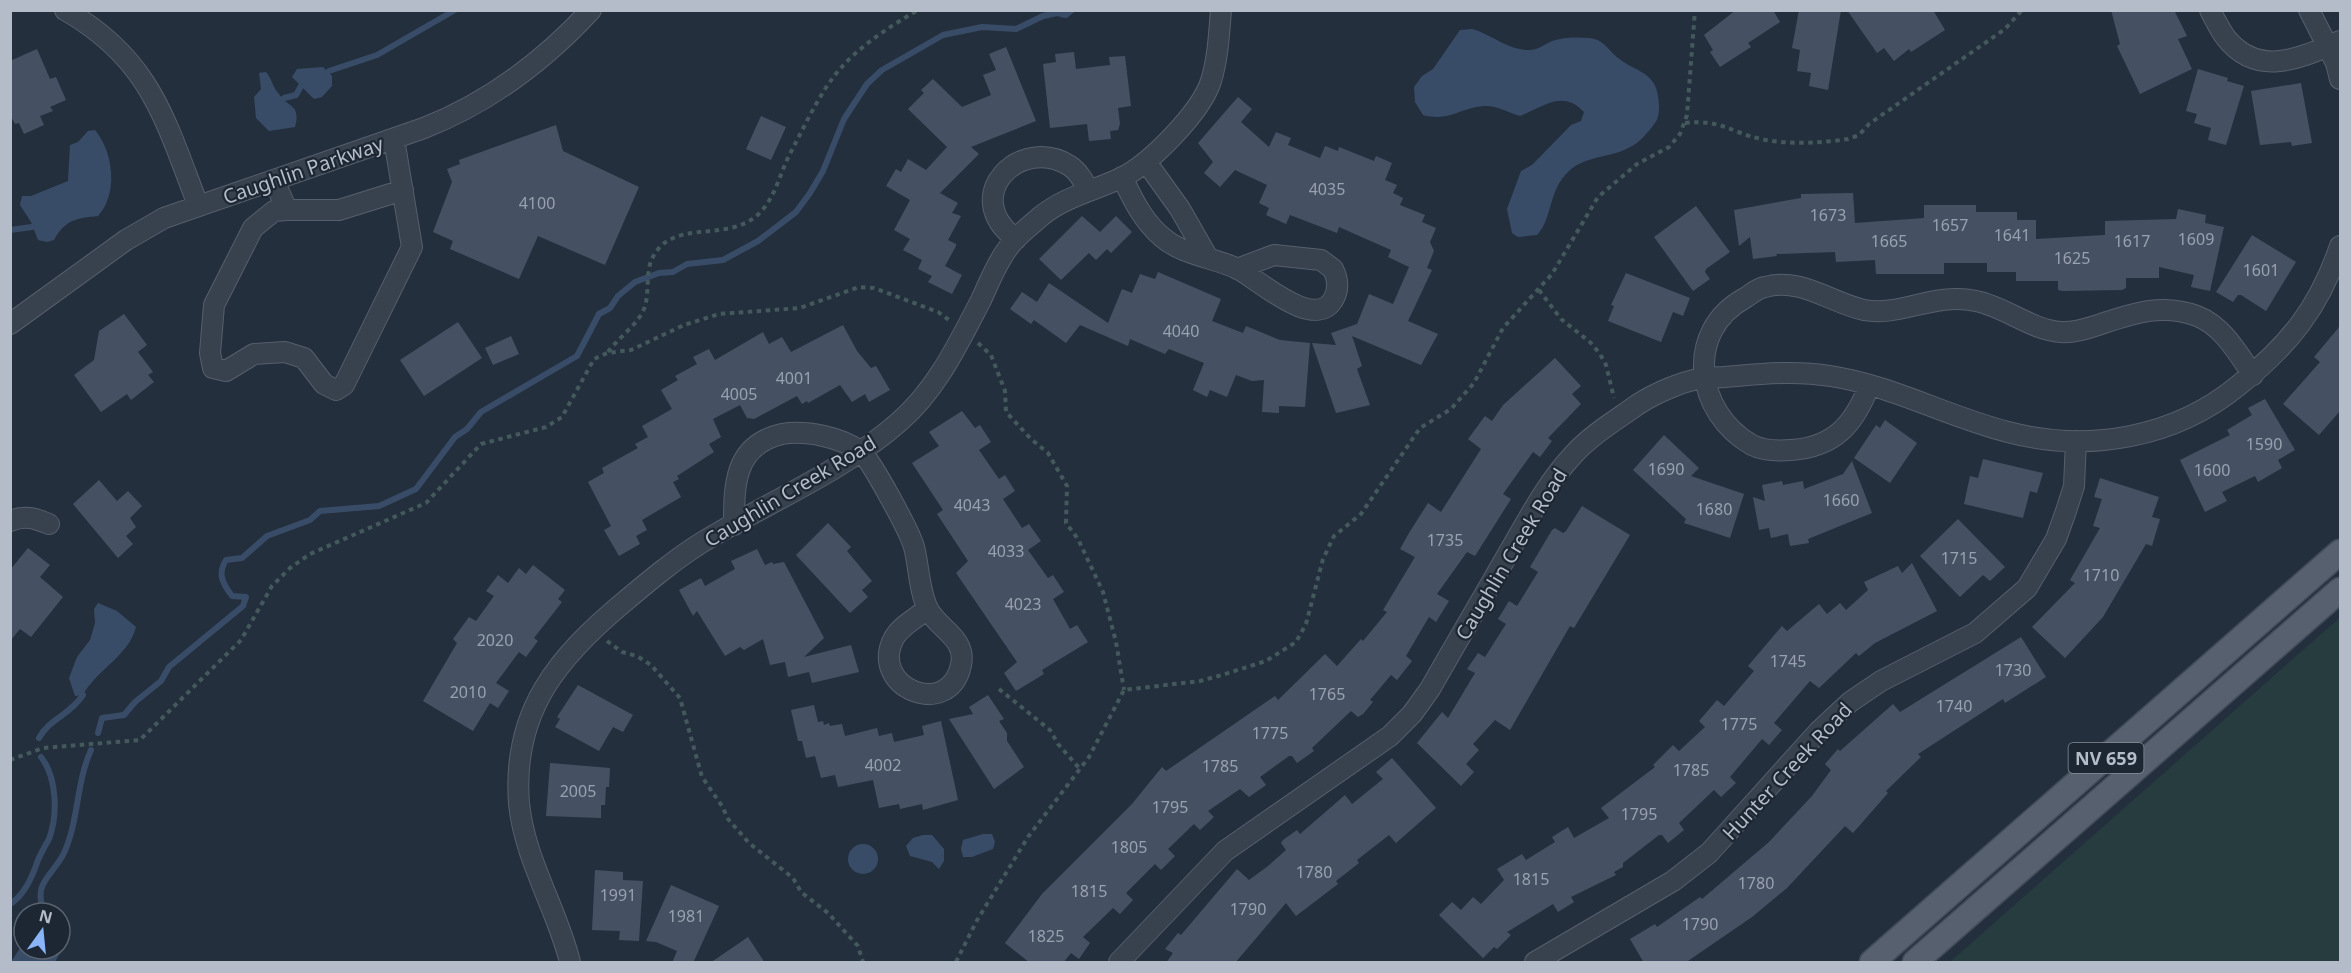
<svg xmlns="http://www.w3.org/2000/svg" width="2351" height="973" font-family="'Noto Sans',sans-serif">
  <rect width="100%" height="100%" fill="#242f3e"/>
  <path fill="#263c3f" d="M2340,618v344h-390l378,-334z"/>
  <path fill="#394c67" d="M1472,29c19,5 34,20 55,21 10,1 16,-5 25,-9 11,-4 25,-4 36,-3 16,1 19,11 30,20 22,17 40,13 41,48 0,9 -1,14 -7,21 -5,6 -12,15 -20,19 -19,12 -46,9 -63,25 -21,19 -16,47 -32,64l-19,2 -6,-4 -5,-24 14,-38 11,-6 39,-40 10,-4 3,-9c-21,-23 -41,-5 -64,4 -13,-4 -23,-11 -37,-10 -24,2 -33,16 -60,9l-8,-13 -1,-15 8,-11 11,-7 27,-39z
    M323,67l9,9v10l-10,11 -8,2 -22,-22 5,-8z
    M266,72c6,7 7,16 13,22 10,15 22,10 16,33l-26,4 -13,-13 -2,-21 7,-8 -2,-16z
    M95,130c19,23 23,64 3,86 -22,2 -33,4 -44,24l-7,2 -9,-2 -7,-18 -11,-17 2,-9h9l37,-15 2,-36 8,-3 10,-11z
    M98,603l19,8 19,16c-8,30 -39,42 -53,68l-8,1 -6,-18 8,-21 13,-17 5,-17 -1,-14z
    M983,834h9l3,8 -2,7 -21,8h-9l-2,-8 2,-9z
    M923,835h9l12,14v12l-5,8 -7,-7 -22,-6 -4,-10 7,-8z
    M848 859a15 15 0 1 1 30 0a15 15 0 1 1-30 0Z
    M60,924l9,13 -14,25h-44l13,-20v7h36z"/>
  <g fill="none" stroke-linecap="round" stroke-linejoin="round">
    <path stroke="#394c67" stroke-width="6" d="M329,71l48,-16 78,-45
      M284,98l12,-3 5,-9
      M10,230l22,-3
      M98,733l4,-15 22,-3 11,-13 26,-21 8,-14 74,-61 3,-9 -14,-1c-9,-12 -15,-22 -6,-36l16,-2 25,-22 43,-16 10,-9 59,-5 37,-17 39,-52 12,-8 14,-17 96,-56 22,-42 11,-6 8,-12 17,-14 24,-9 14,-1 14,-8 36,-4 35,-19 38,-29 14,-19 13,-22 21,-52 23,-35 15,-14 61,-35 39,-8 34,2 27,-13 14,-3 9,2 6,-5
      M39,738c11,-20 30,-22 44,-43
      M10,904c14,-8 23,-29 28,-44 3,-7 7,-14 11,-21 9,-24 8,-62 -8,-82
      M45,913c-14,-30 8,-37 19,-60 15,-33 12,-70 27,-103"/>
  </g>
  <path fill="#455162" d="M1736,10h37l7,12 -32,21 3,4 -31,20 -10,-15 3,-2 -9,-15z
    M1799,10h42l-13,80 -19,-4 2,-13 -14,-2 3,-21 -8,-2z
    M1847,10h86l12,20 -34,22 -2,-3 -15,12 -10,-13 -7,5z
    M2111,10h63l13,26 -9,3 14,30 -52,25 -23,-48 3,-2z
    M1006,47l30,74 -65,26 8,7 -39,39 18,10 -6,10 9,3 -13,24 8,4v2l-11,20 17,9 -10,19 -24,-12 4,-6 -14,-7 4,-9 -19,-10 7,-11 -16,-9 16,-30 -24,-14 10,-17 5,3 7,-13 18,11 21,-23 -39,-38 16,-16 -3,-3 12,-11 29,28 29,-12 -8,-20 13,-5 -7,-16z
    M37,49l13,30 6,-2 10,23 -16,7 3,4 -13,5 4,9 -20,9 -5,-11 -4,1 -5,-9v-54z
    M1074,52l2,17 34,-4 -1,-8 16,-1 6,50 -13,2 2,16 -2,6 -8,1 1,8 -22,2 -2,-17 -37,4 -7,-64 13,-2 -1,-8z
    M2198,69l30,9 -1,3 17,5 -18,59 -18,-5 3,-12 -17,-5 3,-9 -11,-3z
    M2301,83l11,60 -20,3 -1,-4 -31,3 -9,-54z
    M1238,97l14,12 -11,13 28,25 7,-15 15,6 -3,7 32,13 5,-12 13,5 1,-4 35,14 2,-5 16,7 -7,17 12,5 -4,8 10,5 -3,7 25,10 -3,7 14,6 -6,14 4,9 -7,17 5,2 -24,51 30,13 -17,31 -69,-29 10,30 -5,3 13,36 -34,8 -24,-70 24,2 -5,-12 26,-9 12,-30 24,10 16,-37 -21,-10 3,-7 -52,-23 -2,6 -47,-18 -4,9 -20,-9 3,-7 -10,-5 8,-18 -32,-15 -15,17 -16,-14 9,-11 -15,-19z
    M761,116l25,11 -15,33 -25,-11z
    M556,125l7,26 76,36 -34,78 -67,-29 -19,43 -69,-30 3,-8 -20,-9 19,-50 -5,-13 13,-5 -1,-4z
    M1853,193l2,30 69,-5v-13h52v7h41v8h19v19l69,-4v-14l71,-2 2,-10 28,6 -1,8 19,4 -14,64 -19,-4 3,-12 -35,-8v11h-33v10l-4,2 -59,1 -5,-1v-9h-42v-9h-29v-9h-43v11h-68l-1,-14 -39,2 -1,-10 -59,2 1,2 -24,3 -3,-22 -11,9 -5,-36 67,-12v-4z
    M1696,206l34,46 -24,17 -1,3 5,7 -17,12 -39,-54z
    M1082,216l18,16 16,-16 16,16 -21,21 -4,-4 -11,11 -7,-7 -28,27 -22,-21z
    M2252,235l44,27 -30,49 -25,-16h-3l-5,7 -17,-10z
    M1158,272l63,27 -9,22 31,12 3,-7 34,14 30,3 -5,64 -26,-1v7l-17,-1 2,-32 -12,1 -16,-6 -9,22 -17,-7 -3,7 -14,-7 11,-27 -35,-14 -4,5 -35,-15 -2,7 -48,-21 -14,18 -32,-23 -3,4 -21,-15 12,-17 15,10 12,-19 59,40 14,-34 10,4 8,-19 15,5z
    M1626,273l64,25 -7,18 -10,-4 -12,30 -53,-21 6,-15 -3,-1z
    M124,314l23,31 -9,7 15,20 -5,3 6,7 -23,18 -4,-6 -26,18 -27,-37 20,-15 5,-29z
    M458,322l24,36 -58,38 -24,-36z
    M843,325l14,26 14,17 5,-2 14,24 -21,12 -4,-8 -13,8 -12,-17 -32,18 -1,-2 -5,3 -5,-8 -43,23 -7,-1 -7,-13 -27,14 8,18 -12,7 5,8 -37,24 2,3 -6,3 8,15 -39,23 5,10 -11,6 4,8 -21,12 -15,-26 7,-4 -23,-44 16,-9 -2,-5 36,-20 -3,-4 13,-7 -6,-11 30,-17 -11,-19 17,-10 -3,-4 22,-12 -4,-7 16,-8 6,11 48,-28 6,12 13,-7 9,15z
    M2340,326v85l-21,24 -36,-31 37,-42 -6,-5z
    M511,336l8,18 -26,11 -8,-17z
    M1555,358l26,28 -9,8 9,10 -33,34 4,3 -12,16 -7,-5 -30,42 8,5 -36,57 -8,-4 -30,42 12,7 -13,21 -7,-5 -23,39 6,5 -15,19 -6,-5 -21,25 3,2 -10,12 -5,3 -7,-6 -39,37 2,3 -17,12 -5,-7h-3l-29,21 6,8 -17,12 -9,-8 -32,22 6,6 -14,13 -6,-6 -26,25 7,7 -14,14 -6,-6 -29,29 7,7 -13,14 -7,-6 -30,29 7,6 -11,16 -8,-6 -8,10h-33l-25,-20 37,-49 90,-90 30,-37 4,4 109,-75 3,4 47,-46 12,12 24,-27 2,2 24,-29 -4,-2 32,-53 -15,-8 9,-16 19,-30 13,9 40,-63 -13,-10 17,-23 7,5 11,-16z
    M2265,399l30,51 -17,10 4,8 -24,14 -3,-6 -33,16 5,9 -22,11 -25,-52 50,-25 -3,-5 25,-15 -4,-7z
    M962,411l13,17 5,-3 11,17 -12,8 20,29 6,-4 10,16 -12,8 19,29 7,-4 12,17 -13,9 20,28 5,-3 11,17 -11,7 17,30 7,-4 11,17 -46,28 2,4 -28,17 -12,-18 13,-11 -61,-89 12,-12 -31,-47 6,-4 -31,-47 27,-17 -10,-14z
    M1885,420l32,23 -27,40 -36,-25 22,-33 4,3z
    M1664,435l35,33 -8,8 53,18 -14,44 -46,-15 2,-4 -53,-49z
    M1983,459l60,14 -6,20 -7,-2 -7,27 -59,-14 6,-28 8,2z
    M1852,461l20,52 -64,26 1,4 -19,3 -2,-12 -17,4 -2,-10 -10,2 -6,-33 12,4 -3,-16 20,-4 1,4 20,-4 1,8 39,-15z
    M2100,478l59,19 -7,20 8,2 -8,27 -6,-2 -43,73 -38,41 -33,-31 43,-44 -5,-3 30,-52 -7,-2 9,-27 -8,-2z
    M99,480l18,21 11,-10 14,15 -12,12 6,9 -10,9 7,8 -15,14 -45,-54z
    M1582,506l48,29 -56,93 -4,-2 -60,104 -15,-10 -22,24 6,6 -13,14 8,8 -13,14 -44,-43 25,-31 6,6 27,-45 -8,-4 11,-16 7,4 21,-33 -8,-5 11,-18 8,5 21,-34 -8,-5 22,-37 3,-2 8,5 3,-2z
    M1958,519l47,48 -15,14 -7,-6 -23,22 -40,-41z
    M828,523l23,24 -4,4 25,30 -10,9 6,7 -18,16 -54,-58z
    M28,548l22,17 -10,12 23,20 -32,40 -11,-8 -10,12v-71z
    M757,549l8,16 7,-3 1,2 11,-2 40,76 -20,19 47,-12 8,27 -47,11 -3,-11 -21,5 -3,-15 -15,3 -7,-26 -19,11 -4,-3 -15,9 -28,-45 -4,5 -14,-26 22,-12 4,8 30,-17 -4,-8z
    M1912,563l25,48 -62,32 -16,13 -3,-3 -37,35 -9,-7 -36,42 8,7 -13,15 -7,-6 -32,38 6,6 -15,14 -7,-7 -35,33 5,7 -16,13 -6,-8h-3l-36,28v4l-9,5 2,3 -45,22 3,5 -16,10 -5,-8 -46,28 4,3 -14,14 -3,-2 -11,11 -44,-43 13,-13 9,8 12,-13 8,7 23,-24 -7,-11 25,-15 4,6 29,-18 -3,-5 16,-10 6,11 35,-20 -8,-10 54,-41 -2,-2 20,-20 6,6 26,-24 -6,-6 18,-21 7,6 30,-35 -6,-5 34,-40 5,5 32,-27 8,10 13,-11 6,7 22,-20 -4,-8 34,-16 4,7z
    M533,565l32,25 -7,9 4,3 -28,36 4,3 -12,16 -7,-5 -23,31 13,8 -11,17 -8,-5 -17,28 -50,-30 34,-58 -4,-4 16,-22 7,4 18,-25 -8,-5 12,-16 10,8 11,-15 7,6z
    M2021,637l25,40 -41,26 -2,-4 -85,55 3,3 -35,34 2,2 -35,40 -8,-7 -58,62 -35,29 -67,46h-41l-14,-24 25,-15 2,3 43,-30 2,2 67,-57 43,-46 19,-26 -6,-6 13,-15 2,2 53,-47 7,8z
    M578,685l55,30 -10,17 -10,-5 -14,24 -44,-24 5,-8 -3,-2z
    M988,695l16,24 -5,2 8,12v8l17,26 -30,22 -45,-70 24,-5 -4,-7z
    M814,705l4,17 5,-1 1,4 5,-2 1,3 12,-2 3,12 32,-8 2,8 13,-3 2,9 30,-7 -2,-9 19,-5 17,79 -35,10 -1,-6 -22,5 -1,-5 -20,4 -6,-28 -35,7 -3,-12 -14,3 -6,-22 -9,2 -4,-17h-4l-7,-31z
    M1392,758l44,50 -40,35 -7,-8 -32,25 2,3 -23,18 2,3 -42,32 -10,-13 -51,60h-69l7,-10 -8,-4 13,-16 3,2 56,-66 12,11 19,-14 18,-16 -5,-7 2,-3 14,-10 3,4 45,-39 7,9 31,-25 -7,-7z
    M550,763l60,5 -1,19h-3l-1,18h-4v13l-55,-2z
    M595,870l28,2v8l20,1 -4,60 -20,-1 1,-9 -28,-1z
    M671,885l48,21 -26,57h-21l5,-12 -21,-9 -10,-1z
    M748,937l17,26h-55z"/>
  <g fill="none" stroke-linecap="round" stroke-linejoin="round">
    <defs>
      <path id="minor" d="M65,10c86,49 100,110 133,195
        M2210,10c5,10 10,20 16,28 33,41 76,19 114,3
        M2309,10l27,53 4,16
        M1147,163l33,46 28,49
        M1122,177c11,23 21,44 40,60 22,19 51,20 76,32 21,11 76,62 95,31 6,-10 5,-21 0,-31l-12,-9 -47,-5 -37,14
        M274,180l13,30 -13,1 -21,17 -39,77 -4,48 3,15 13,3 28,-17 31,-2 19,6 20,26 12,6 8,-5 68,-138 -18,-108
        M287,210h52l64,-20
        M1016,239c-58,-43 5,-105 54,-73 9,6 14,16 19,25
        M10,324l116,-84 38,-22 260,-90c66,-26 119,-66 167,-118
        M1869,386c-15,38 -34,61 -78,64 -13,1 -27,1 -39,-5 -57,-32 -68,-114 -7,-147 6,-4 13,-10 20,-11 36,-10 66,16 99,23 36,7 70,-18 112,-9 30,6 55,29 85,31 14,1 27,-4 40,-8 33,-11 62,-21 96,-8 26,10 41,38 56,59
        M10,521c15,-6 25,-3 39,3
        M734,525c0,-40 0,-80 48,-91 23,-4 60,3 79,18 10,8 49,80 53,95 5,19 5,44 14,62 10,20 39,29 33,56 -12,56 -93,22 -67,-27 7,-13 23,-19 33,-30
        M570,962c-13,-53 -46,-104 -51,-159 -7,-92 39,-146 105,-201 25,-21 50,-42 77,-59 65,-40 140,-70 198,-121 38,-33 59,-78 82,-122 8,-17 15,-36 27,-52 8,-12 21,-21 32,-31 24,-20 53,-26 81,-39 29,-14 80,-66 90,-97 7,-23 8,-47 10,-71
        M1119,962l106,-111 165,-115 22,-22 18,-25c26,-46 53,-91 79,-137 20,-34 37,-68 64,-97 18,-20 43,-35 64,-50 18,-12 44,-23 65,-27 7,-2 16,0 23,-1 36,-3 69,-7 105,-1 61,9 118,41 178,56 80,21 167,6 231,-47 50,-40 80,-77 101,-139
        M1535,962l138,-81 36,-28 110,-122 31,-29 31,-21 94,-48 52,-45 29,-49 10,-28 8,-25 2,-45"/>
      <path id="major" d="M1872,962l468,-410
        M1915,962l425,-372"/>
    </defs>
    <use href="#minor" stroke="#565f6c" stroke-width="22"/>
    <use href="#major" stroke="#414a57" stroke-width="27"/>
    <path stroke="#44595c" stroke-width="4" stroke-dasharray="4.5 4.5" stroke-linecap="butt" d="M1685,123c37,-4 44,9 76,16 27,6 60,4 87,0l11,-4 10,-11 136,-95 17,-19
      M1539,290l22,29 30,24 9,11 6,11 8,33
      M978,343l13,12 14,36 1,21 25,27 17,14 19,33 -1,37 12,16 25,53 13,50 8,48
      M608,352c10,-14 32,-29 37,-46 6,-21 -3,-41 16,-60 26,-25 76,-3 103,-38 14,-18 17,-39 28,-58 13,-25 26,-53 43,-75 21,-27 54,-48 83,-65
      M607,641l15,11 15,4 14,9 29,33 22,79 20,29 6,13 21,24 44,35 8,14 27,21 30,33 5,16
      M999,689l51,41 8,14 22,25
      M10,760l33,-12 97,-8 101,-100 31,-54 18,-18 20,-14 116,-51 55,-59 65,-17 16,-10 32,-58 13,-6 24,-3 53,-25 35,-11 81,-6 59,-21 15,1 64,24 11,8
      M956,962l20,-40 52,-85 61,-80 35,-67 76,-9 22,-6 44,-14 30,-19 10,-18 17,-65 11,-23 27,-22 59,-86 31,-19 23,-26 29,-55 49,-54 46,-77 39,-33 32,-17 11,-13 7,-19 8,-105"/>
    <use href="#minor" stroke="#38414e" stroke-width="20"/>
    <use href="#major" stroke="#56606e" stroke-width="24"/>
  </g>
  <g text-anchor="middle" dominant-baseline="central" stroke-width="4.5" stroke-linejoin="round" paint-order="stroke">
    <g font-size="16" fill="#98a1af">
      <text x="1327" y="189">4035</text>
      <text x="537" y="203">4100</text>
      <text x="1828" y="215">1673</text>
      <text x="1950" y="225">1657</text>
      <text x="2012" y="235">1641</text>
      <text x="2196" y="239">1609</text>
      <text x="1889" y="241">1665</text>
      <text x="2132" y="241">1617</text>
      <text x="2072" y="258">1625</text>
      <text x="2261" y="270">1601</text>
      <text x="1181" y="331">4040</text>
      <text x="794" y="378">4001</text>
      <text x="739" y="394">4005</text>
      <text x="2264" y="444">1590</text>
      <text x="1666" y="469">1690</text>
      <text x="2212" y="470">1600</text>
      <text x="1841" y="500">1660</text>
      <text x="972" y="505">4043</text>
      <text x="1714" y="509">1680</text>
      <text x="1445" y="540">1735</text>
      <text x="1006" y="551">4033</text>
      <text x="1959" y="558">1715</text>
      <text x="2101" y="575">1710</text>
      <text x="1023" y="604">4023</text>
      <text x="495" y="640">2020</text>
      <text x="1788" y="661">1745</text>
      <text x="2013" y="670">1730</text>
      <text x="468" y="692">2010</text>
      <text x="1327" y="694">1765</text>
      <text x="1954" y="706">1740</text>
      <text x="1739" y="724">1775</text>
      <text x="1270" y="733">1775</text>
      <text x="883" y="765">4002</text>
      <text x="1220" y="766">1785</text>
      <text x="1691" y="770">1785</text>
      <text x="578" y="791">2005</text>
      <text x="1170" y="807">1795</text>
      <text x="1639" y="814">1795</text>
      <text x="1129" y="847">1805</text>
      <text x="1314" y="872">1780</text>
      <text x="1531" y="879">1815</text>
      <text x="1756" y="883">1780</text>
      <text x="1089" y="891">1815</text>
      <text x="618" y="895">1991</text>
      <text x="1248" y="909">1790</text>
      <text x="686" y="916">1981</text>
      <text x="1700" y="924">1790</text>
      <text x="1046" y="936">1825</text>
    </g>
    <rect fill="#1d2633" stroke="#878f9c" stroke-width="1.5" x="2068.5" y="743" width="75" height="30" rx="4.5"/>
    <g font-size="18" font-weight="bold" fill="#b4bcc9">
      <text x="2106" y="758">NV 659</text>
    </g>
    <g font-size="20" fill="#b4bcc9" stroke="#1d2633">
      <text transform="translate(303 170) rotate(-19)">Caughlin Parkway</text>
      <text transform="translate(790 491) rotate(-31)">Caughlin Creek Road</text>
      <text transform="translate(1511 554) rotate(-59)">Caughlin Creek Road</text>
      <text transform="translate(1787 771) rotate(-47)">Hunter Creek Road</text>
    </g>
  </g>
  <rect width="2351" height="973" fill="none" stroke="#b4bcc9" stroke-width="24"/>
  <g transform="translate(42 931) rotate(15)"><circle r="28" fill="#1d2633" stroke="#59626f" stroke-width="1.5"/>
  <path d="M0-4.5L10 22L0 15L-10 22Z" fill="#8ab4f8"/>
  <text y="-9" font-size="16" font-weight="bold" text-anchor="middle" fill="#b4bcc9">N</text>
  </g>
</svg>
